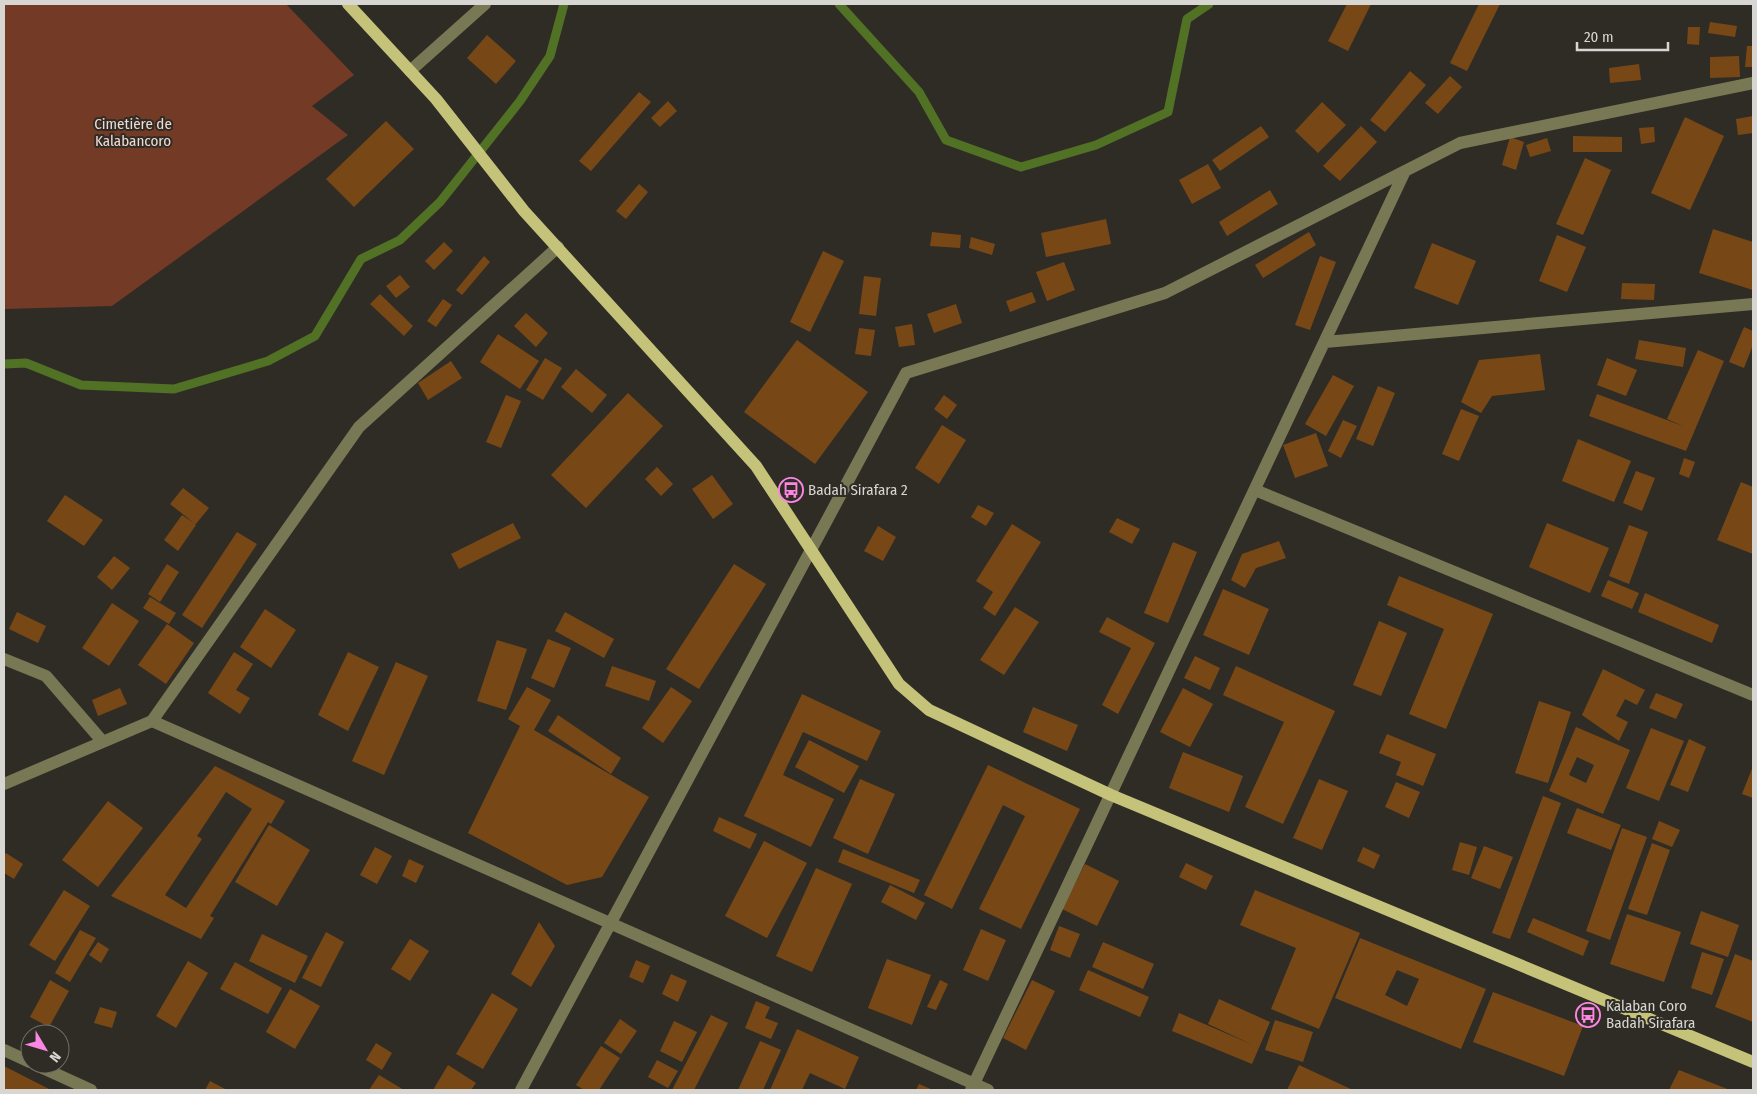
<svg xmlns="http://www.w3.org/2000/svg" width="1757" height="1094" font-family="'Fira Sans Condensed',sans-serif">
  <rect width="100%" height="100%" fill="#2f2c26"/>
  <path fill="#733a25" d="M4,4h282l68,71 -42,31 36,29 -236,171 -108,3z"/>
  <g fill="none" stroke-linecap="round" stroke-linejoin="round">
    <path stroke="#517124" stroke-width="9" d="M839,4l80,88 27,48 75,27 75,-22 72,-33 19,-93 22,-15
      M4,364l22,-1 55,22 93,4 94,-28 47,-25 46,-77 39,-19 40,-38 80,-101 30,-45 14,-52"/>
  </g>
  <path fill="#774816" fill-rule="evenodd" d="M1347,4h24l-23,47 -20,-10z
    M1479,4h21l-33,67 -17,-8z
    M1710,22l27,4 -2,11 -27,-4z
    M1688,27h12l-1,18 -12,-1z
    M487,35l29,26 -20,23 -29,-26z
    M1747,46h6v21h-8z
    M1739,56l1,21 -30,1v-21z
    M1639,64l2,16 -31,3 -1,-15z
    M1410,71l16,14 -41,47 -15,-12z
    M1450,76l12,11 -24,27 -13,-11z
    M639,92l12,10 -60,69 -12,-10z
    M668,101l9,10 -17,16 -9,-9z
    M1322,102l24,23 -28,28 -23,-22z
    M1753,116v17l-15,2 -2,-16z
    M1685,117l39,19 -34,74 -39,-17z
    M386,121l28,28 -60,58 -28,-28z
    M1261,126l8,11 -49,34 -8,-11z
    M1361,126l16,16 -37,39 -17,-15z
    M1654,127l1,15 -14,2 -2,-16z
    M1573,136l49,1v15h-49z
    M1510,137l14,5 -8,28 -14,-5z
    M1547,138l4,13 -21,6 -4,-12z
    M1585,158l26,12 -28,65 -27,-11z
    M1208,164l13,24 -29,16 -13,-24z
    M639,184l9,8 -22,27 -10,-8z
    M1270,190l8,14 -51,32 -8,-14z
    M1106,219l5,25 -65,13 -5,-24z
    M1713,229l40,13v48l-54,-17z
    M932,232l29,3 -1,13 -30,-2z
    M1309,232l7,13 -53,33 -8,-13z
    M1557,235l29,12 -19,45 -28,-11z
    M971,237l24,7 -3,11 -23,-7z
    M444,242l9,9 -19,19 -9,-9z
    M1432,243l44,18 -18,44 -44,-17z
    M823,251l21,10 -34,71 -20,-10z
    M484,256l6,6 -28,33 -6,-5z
    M1320,256l16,6 -26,68 -15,-5z
    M1064,262l11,28 -28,11 -11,-29z
    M400,275l10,12 -14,11 -10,-12z
    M864,276l17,2 -5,38 -17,-2z
    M1622,283l33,1 -1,16 -33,-1z
    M1032,292l4,10 -26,10 -4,-11z
    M380,294l33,32 -9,10 -34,-32z
    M443,299l9,6 -16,22 -9,-6z
    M956,304l6,19 -28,10 -7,-19z
    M526,313l22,20 -12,14 -22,-21z
    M912,324l3,21 -16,2 -4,-20z
    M1744,327l9,4v14l-9,23 -15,-6z
    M859,328l16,2 -4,26 -16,-2z
    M498,334l41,27 -19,28 -40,-27z
    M797,340l71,52 -53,72 -71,-52z
    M1639,340l47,8 -3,19 -48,-8z
    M1698,350l26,11 -38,90 -97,-35 8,-22 86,32 -16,-7z
    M1540,354l5,36 -53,6 -11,17 -20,-11 18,-42z
    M545,358l17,10 -19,32 -17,-10z
    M1607,358l30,12 -11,26 -29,-11z
    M451,361l11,17 -34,22 -10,-17z
    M576,369l31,26 -15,18 -31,-26z
    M1333,375l21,11 -28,50 -21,-12z
    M1378,386l17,7 -22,53 -17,-7z
    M628,393l35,33 -77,82 -35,-33z
    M506,395l15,6 -20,47 -15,-6z
    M944,395l13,10 -10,14 -13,-10z
    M1461,409l18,7 -20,45 -17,-7z
    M1343,420l14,6 -16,32 -13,-7z
    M942,425l24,15 -27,44 -24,-16z
    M1316,433l12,33 -33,12 -12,-33z
    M1578,439l53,22 -17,41 -52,-21z
    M1684,458l11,4 -6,16 -10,-4z
    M657,467l16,17 -12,12 -16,-17z
    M1636,471l19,7 -13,33 -19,-8z
    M712,475l21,29 -20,15 -21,-30z
    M1741,482l12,5v67l-36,-14z
    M183,488l26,20 -14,17h1l-18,26 -14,-11 18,-25 12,8 -24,-19z
    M65,495l38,25 -19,26 -37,-25z
    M978,505l16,8 -8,13 -15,-9z
    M1117,518l23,11 -8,15 -23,-12z
    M513,523l8,15 -62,31 -8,-15z
    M1547,523l62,25 -19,45 -61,-26z
    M1012,524l29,18 -46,74 -12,-8 10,-16 -17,-11z
    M1629,525l19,7 -19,52 -20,-8z
    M878,526l18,11 -13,24 -19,-10z
    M237,532l20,12 -55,84 -20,-13z
    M1279,541l7,17 -30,10 -11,20 -14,-8 11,-26z
    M1173,542l24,10 -29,71 -24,-10z
    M114,556l16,12 -18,22 -15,-13z
    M167,564l12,8 -19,30 -12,-8z
    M734,564l32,20 -67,105 -33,-20z
    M1399,576l94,38 -47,115 -37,-15 35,-85 -57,-24z
    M1608,580l31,13 -7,16 -31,-13z
    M1223,589l46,20 -20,46 -46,-20z
    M1645,593l74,32 -7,18 -74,-31z
    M150,597l26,16 -7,11 -26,-16z
    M112,603l27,18 -30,45 -27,-18z
    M1015,607l24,15 -35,53 -24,-15z
    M265,609l31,21 -25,38 -31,-21z
    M17,612l29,14 -8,17 -29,-14z
    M565,612l49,27 -10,19 -49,-27z
    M1107,617l48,26 -37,71 -16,-9 29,-57 -32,-16z
    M1379,621l28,12 -26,63 -28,-11z
    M167,624l27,19 -28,41 -28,-19z
    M548,639l23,9 -17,40 -23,-10z
    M497,640l30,9 -21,61 -29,-9z
    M234,652l19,12 -17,26 14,8 -10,16 -32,-21z
    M348,652l31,15 -31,64 -30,-16z
    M1195,656l25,12 -10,22 -26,-12z
    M396,662l32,14 -44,99 -32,-14z
    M612,666l44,15 -7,20 -44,-15z
    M1236,666l99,45 -52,113 -38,-17 39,-85 -61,-27z
    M1603,669l42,21 -8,15 -12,-6 -9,17 12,6 -9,19 -37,-26z
    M527,687l24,13 -17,30 115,67 -47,80 -35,8 -99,-52 52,-107 -12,-7z
    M671,687l21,14 -29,42 -21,-15z
    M120,688l7,16 -29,12 -6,-16z
    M1183,688l30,16 -23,43 -30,-15z
    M1656,693l27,11 -7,15 -27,-11z
    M802,694l79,37 -14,30 -64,-29 -20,43 51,24 -23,48 -67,-31z
    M1539,701l32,11 -23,71 -33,-10z
    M1033,707l45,18 -11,26 -44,-19z
    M558,715l63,43 -10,16 -63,-43z
    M1576,727l54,23 -27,64 -54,-23zM1577,757l17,8 -8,18 -17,-8z
    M1651,728l33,13 -25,60 -33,-13z
    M1387,734l49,20 -13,32 -27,-11 5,-13 -22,-9z
    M1689,739l17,8 -18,45 -18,-7z
    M809,740l50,26 -15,27 -49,-26z
    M1183,752l60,24 -14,36 -60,-24z
    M988,765l92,44 -59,120 -42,-20 46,-93 -22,-11 -51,104 -28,-14z
    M215,766l70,35 -14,23 -3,-2 -58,94 4,2 -13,21 -90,-43zM226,792l26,17 -66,99 -21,-13 37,-56 -5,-3z
    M1753,766v32l-11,-4z
    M860,779l35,15 -27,60 -35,-16z
    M1319,779l29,12 -26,59 -29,-12z
    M1396,782l24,10 -11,26 -24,-11z
    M1543,796l18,7 -51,136 -18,-6z
    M108,801l35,27 -45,59 -36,-27z
    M1577,808l44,17 -10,25 -44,-17z
    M719,817l38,17 -7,15 -37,-18z
    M1659,821l21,9 -8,17 -20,-8z
    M269,825l41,25 -33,56 -42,-24z
    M1622,828l25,9 -37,103 -24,-9z
    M764,841l43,22 -40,75 -42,-22z
    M1460,842l17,5 -8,28 -17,-5z
    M1652,843l18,7 -23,65 -19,-6z
    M1484,846l29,11 -13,32 -29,-11z
    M375,847l17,9 -15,28 -17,-9z
    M1363,847l17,8 -6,14 -17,-8z
    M843,849l77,31 -6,13 -76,-31z
    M6,853l17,11 -9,15 -10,-6v-17z
    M409,859l15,7 -8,17 -14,-7z
    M1186,863l27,13 -7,14 -27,-13z
    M1085,864l34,17 -22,45 -35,-17z
    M816,868l36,16 -40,88 -36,-16z
    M890,885l35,18 -9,17 -35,-18z
    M64,890l26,16 -35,55 -26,-16z
    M1255,890l105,43 -41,96 -48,-20 25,-61 -56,-23z
    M1701,911l38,14 -11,32 -38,-13z
    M1627,914l54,18 -17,50 -54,-18z
    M1533,918l56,23 -6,15 -56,-24z
    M539,922l16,24 -24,41 -20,-13z
    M1059,926l21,8 -10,24 -20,-8z
    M981,929l25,11 -18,41 -25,-11z
    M80,930l16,8 -26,44 -15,-9z
    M326,932l18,10 -23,45 -19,-9z
    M262,934l46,22 -13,27 -46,-22z
    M1360,938l126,51 -25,60 -126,-51zM1397,970l22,9 -12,27 -22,-11z
    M410,939l19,12 -19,30 -19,-12z
    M98,942l11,7 -8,14 -12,-8z
    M1103,942l51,22 -11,25 -51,-22z
    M1702,952l22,7 -12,36 -21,-7z
    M1735,954l18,7v61l-38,-15z
    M887,959l44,16 -19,50 -44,-17z
    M636,960l14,6 -7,17 -14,-6z
    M188,961l20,12 -32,55 -20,-12z
    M235,962l47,26 -14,26 -48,-25z
    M1088,970l61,27 -9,20 -61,-27z
    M671,974l16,7 -9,21 -16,-8z
    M50,980l19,11 -20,36 -19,-10z
    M940,980l8,4 -12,26 -9,-3z
    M1032,980l23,11 -29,59 -23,-12z
    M290,989l30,17 -25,43 -29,-17z
    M1493,992l90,34 -19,50 -91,-34z
    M492,993l26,16 -35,60 -27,-15z
    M1219,999l51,23 -18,42 -80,-33 7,-18 74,32 -45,-21z
    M756,1001l14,6 -5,11 13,5 -7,16 -26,-11z
    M100,1007l17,5 -5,16 -18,-5z
    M711,1015l17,8 -34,67h-22z
    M620,1019l17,12 -16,23 -17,-11z
    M1275,1020l38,12 -10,30 -38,-12z
    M674,1021l23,11 -15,30 -22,-11z
    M797,1029l62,28 -14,32 -35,-16 -8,17h-32z
    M760,1041l21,9 -18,40h-25z
    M376,1043l16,10 -10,17 -16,-10z
    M601,1046l19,12 -21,32h-15l-8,-5z
    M657,1060l21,11 -10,17 -20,-11z
    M448,1065l28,18 -5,7h-38z
    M1299,1065l54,25h-66z
    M4,1066l47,24h-47z
    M1679,1070l51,20h-61z
    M379,1075l25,15h-35z
    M210,1081l17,9h-22z
    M919,1084l14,6h-17z"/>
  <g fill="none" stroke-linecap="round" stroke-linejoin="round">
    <path stroke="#797855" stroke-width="12" d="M410,71l75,-67
      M1325,342l428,-38
      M1255,490l498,205
      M4,659l42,17 57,66
      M152,721l836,369
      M4,784l148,-63 207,-294 199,-180
      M4,1050l26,12
      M34,1064l57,26
      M521,1090l385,-717 259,-80 295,-150 293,-60
      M971,1090l434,-919"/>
    <path stroke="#c5c37a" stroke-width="12" d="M348,4l88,95 88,112 232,255 143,218 30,26 182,85 642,267"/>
  </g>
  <defs>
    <symbol id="bus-ring" viewBox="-11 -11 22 22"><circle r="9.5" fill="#2f2c26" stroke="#fb86e4" stroke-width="1.5"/><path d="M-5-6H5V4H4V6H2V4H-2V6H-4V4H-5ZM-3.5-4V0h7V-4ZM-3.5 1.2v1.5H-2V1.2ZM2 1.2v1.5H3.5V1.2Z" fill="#fb86e4"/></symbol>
  </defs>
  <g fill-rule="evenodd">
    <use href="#bus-ring" x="777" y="476" width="28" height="28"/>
    <use href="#bus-ring" x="1574" y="1001" width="28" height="28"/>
  </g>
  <g text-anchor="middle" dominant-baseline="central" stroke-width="4" stroke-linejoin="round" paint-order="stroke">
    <g font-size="15" fill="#f0d9d1" stroke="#2f2c26">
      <text x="133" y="124">Cimetière de<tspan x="133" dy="17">Kalabancoro</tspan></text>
    </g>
    <g font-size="15" fill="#d8d6d2" stroke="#2f2c26" text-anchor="start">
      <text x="808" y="490">Badah Sirafara 2</text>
      <text x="1606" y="1006">Kalaban Coro<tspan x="1606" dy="17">Badah Sirafara</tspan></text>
    </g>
  </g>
  <rect width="1757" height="1094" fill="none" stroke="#d8d6d2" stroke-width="10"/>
  <g transform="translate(45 1049) rotate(128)"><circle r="24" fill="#2f2c26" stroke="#73706b"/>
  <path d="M0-4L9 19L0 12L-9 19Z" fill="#fb86e4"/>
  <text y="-8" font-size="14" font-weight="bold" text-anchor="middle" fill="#d8d6d2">N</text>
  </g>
  <path d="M1577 42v8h91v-8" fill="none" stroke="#d8d6d2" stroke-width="2.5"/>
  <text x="1584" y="42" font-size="15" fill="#d8d6d2" stroke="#2f2c26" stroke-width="4" paint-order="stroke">20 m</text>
</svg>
